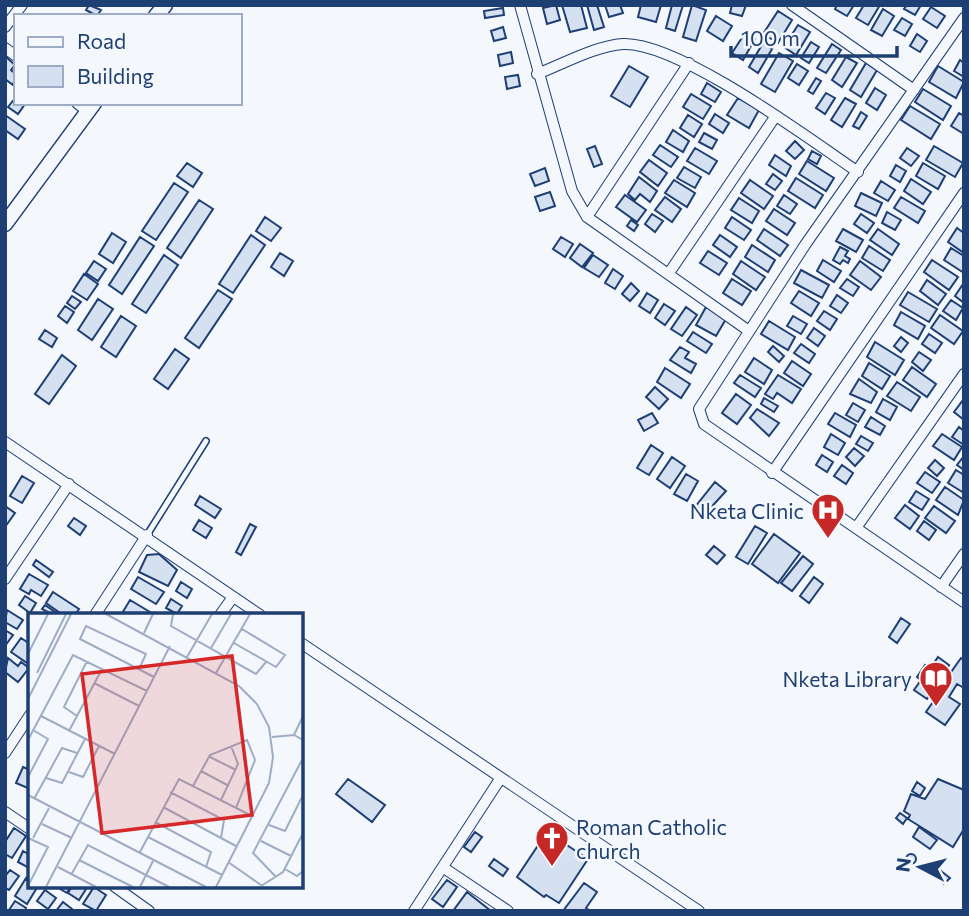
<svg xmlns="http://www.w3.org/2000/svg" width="969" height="916" font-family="Commissioner,sans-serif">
  <rect width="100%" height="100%" fill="#f4f7fb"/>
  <path fill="#d5e0f0" stroke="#1d3f73" stroke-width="2" d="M89,5l12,5 -4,6 -11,-6z
    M556,5l4,15 -13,4 -4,-16z
    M562,5h19l6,23 -17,4z
    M587,5h10l7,22 -10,3z
    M605,5h15l3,8 -14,4z
    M641,5h20l-5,17 -18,-5z
    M672,5h11l-8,26 -9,-3z
    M692,5l14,5 -10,31 -13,-4z
    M732,5h14l-4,11 -12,-3z
    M837,5h17l-7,11 -12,-7z
    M864,5h16l-12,20 -12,-7z
    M907,5h14l-6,10 -11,-6z
    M931,7l14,9 -8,12 -14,-9z
    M503,8l1,7 -19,3 -1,-7z
    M883,9l11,7 -12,20 -11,-6z
    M778,11l14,9 -14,23 -15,-9z
    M716,16l16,10 -9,15 -16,-10z
    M902,18l10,6 -7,12 -11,-6z
    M798,25l12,7 -14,23 -12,-8z
    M503,27l3,11 -12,3 -3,-10z
    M745,33l10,6 -12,21 -11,-7z
    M917,34l10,7 -7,11 -10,-6z
    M811,42l8,5 -10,16 -8,-5z
    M763,43l9,6 -14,24 -9,-6z
    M832,44l9,6 -15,23 -9,-5z
    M511,52l2,11 -13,3 -2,-11z
    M779,53l14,8 -18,31 -14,-8z
    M5,56l10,9 -4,5 5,4 -3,11 -8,-6z
    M846,57l11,6 -15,24 -10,-7z
    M960,60l4,3v14l-10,-6z
    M866,63l11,7 -16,27 -11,-7z
    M797,64l11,7 -9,14 -11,-7z
    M629,66l19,11 -18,30 -19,-11z
    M938,66l26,16 -8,16 -27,-16z
    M518,75l2,11 -13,3 -2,-12z
    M816,78l5,3 -8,13 -5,-3z
    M707,83l14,9 -6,10 -14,-8z
    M875,88l11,7 -9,15 -11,-7z
    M923,89l28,17 -8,14 -28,-18z
    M826,93l9,5 -10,16 -9,-6z
    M691,94l20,12 -8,13 -20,-12z
    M16,97v6l9,1 -7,10 -10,-7z
    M738,98l21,12 -10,18 -22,-13z
    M845,98l11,6 -14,23 -11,-7z
    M910,106l30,18 -9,15 -30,-19z
    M861,112l6,4 -8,13 -6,-3z
    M959,113l5,3v18l-13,-8z
    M715,114l14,9 -6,10 -14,-9z
    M5,115l20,14 -7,10 -13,-9z
    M688,115l14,9 -8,13 -14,-9z
    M673,130l16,11 -6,11 -17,-10z
    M704,133l13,7 -5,9 -13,-7z
    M795,141l9,9 -9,9 -9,-8z
    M660,145l18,12 -7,10 -18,-12z
    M595,146l7,18 -8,3 -7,-18z
    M934,146l29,17 -8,14 -29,-17z
    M695,148l22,13 -8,13 -22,-13z
    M907,148l12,8 -8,10 -11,-8z
    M812,151l9,5 -4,8 -9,-5z
    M775,155l16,11 -5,10 -17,-11z
    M649,160l18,13 -9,13 -18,-14z
    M807,161l27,17 -8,13 -27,-17z
    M187,163l15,10 -9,14 -16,-11z
    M923,163l22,13 -7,13 -22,-13z
    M896,165l10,6 -6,11 -10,-6z
    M684,167l17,10 -6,11 -18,-10z
    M545,168l4,13 -14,5 -5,-12z
    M773,174l9,7 -7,9 -9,-6z
    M639,177l18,14 -7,11 -10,-8 -5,6 -7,-6z
    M796,178l27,17 -8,13 -27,-17z
    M911,179l20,13 -8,12 -19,-13z
    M674,180l21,13 -8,14 -22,-14z
    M750,180l23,16 -9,13 -23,-16z
    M881,181l14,9 -7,11 -14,-8z
    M174,183l14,9 -32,48 -14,-9z
    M550,192l5,14 -15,5 -5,-14z
    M861,193l21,10 -6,13 -21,-10z
    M625,195l21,15 -9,12 -21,-15z
    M784,195l13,9 -7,10 -13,-8z
    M665,197l16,12 -9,13 -17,-12z
    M901,197l24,14 -7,12 -24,-15z
    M739,198l20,13 -7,12 -21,-13z
    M199,200l14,9 -32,49 -14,-10z
    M774,209l21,14 -8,12 -21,-14z
    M887,212l14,8 -6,10 -13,-7z
    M652,214l11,7 -8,11 -10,-8z
    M861,214l13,9 -7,10 -13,-9z
    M265,217l16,11 -10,13 -15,-10z
    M732,217l19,13 -7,10 -19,-12z
    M631,220l7,5 -4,6 -7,-5z
    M957,228l7,5v20l-16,-11z
    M764,229l24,16 -8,11 -23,-16z
    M843,229l20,11 -7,12 -20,-11z
    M878,229l21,15 -7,11 -22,-15z
    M112,233l14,9 -13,21 -14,-9z
    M251,235l14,10 -32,48 -14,-9z
    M720,235l17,12 -7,10 -17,-12z
    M140,237l14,9 -32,48 -13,-9z
    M561,237l12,7 -8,13 -12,-8z
    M580,244l13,9 -11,14 -12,-9z
    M752,245l23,15 -7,12 -23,-15z
    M869,246l21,14 -7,11 -21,-13z
    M840,247l8,4 -3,5 5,3 -2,4 -5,-3 -3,4 -7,-4z
    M951,248l13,8v17l-20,-13z
    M708,251l19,12 -8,12 -19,-12z
    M280,253l13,8 -9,15 -13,-9z
    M164,255l14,10 -32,48 -14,-9z
    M593,255l15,10 -9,12 -15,-9z
    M823,260l18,11 -7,11 -17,-11z
    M932,260l26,17 -9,13 -25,-18z
    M94,261l12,8 -8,12 -12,-8z
    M741,261l24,16 -9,13 -23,-16z
    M860,261l21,16 -10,13 -21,-15z
    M613,269l10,7 -8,13 -10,-6z
    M801,270l28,15 -7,13 -28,-15z
    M84,274l14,10 -11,16 -14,-9z
    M732,279l19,12 -9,14 -19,-12z
    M847,279l12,8 -6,9 -13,-8z
    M927,280l19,14 -8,11 -18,-14z
    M631,283l8,8 -9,10 -8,-7z
    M963,284l1,1v18l-9,-7z
    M218,290l14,9 -33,49 -14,-10z
    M799,291l20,12 -8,13 -20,-13z
    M908,292l29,17 -8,13 -29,-17z
    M647,293l11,7 -8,13 -11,-7z
    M837,295l11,8 -7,10 -11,-7z
    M72,296l9,6 -6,7 -8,-6z
    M98,299l15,10 -21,31 -14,-10z
    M951,300l12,8 -7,12 -13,-9z
    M664,304l11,7 -10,14 -10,-7z
    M65,306l9,6 -7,11 -9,-7z
    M686,307l11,8 -15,21 -11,-7z
    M706,307l20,12 -10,17 -20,-11z
    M824,311l13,8 -7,11 -13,-9z
    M901,312l24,14 -7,13 -24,-14z
    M940,315l23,16 -9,13 -23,-16z
    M121,316l15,10 -20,31 -15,-10z
    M793,316l14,8 -6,10 -14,-8z
    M769,321l26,16 -7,13 -27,-16z
    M814,328l11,8 -7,10 -11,-8z
    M45,330l12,8 -5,9 -13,-8z
    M693,332l19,12 -6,9 -19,-12z
    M929,334l13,9 -7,10 -13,-9z
    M901,337l7,6 -7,9 -7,-6z
    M875,342l29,18 -9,15 -28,-18z
    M801,344l14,10 -6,9 -15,-10z
    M773,346l11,10 -5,6 -11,-10z
    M680,347l9,5 -4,6 11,6 -5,9 -21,-13z
    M175,349l14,10 -21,30 -14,-10z
    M919,352l12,8 -8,11 -11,-9z
    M62,355l14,11 -27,38 -14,-10z
    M754,358l18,12 -8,14 -19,-12z
    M792,361l19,13 -8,12 -19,-13z
    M869,363l21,13 -8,13 -20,-13z
    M912,367l24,17 -9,13 -24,-17z
    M665,368l25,16 -9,14 -24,-16z
    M740,375l21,13 -6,9 -21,-14z
    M778,375l23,14 -9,14 -15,-10 -4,6 -8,-5z
    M859,379l18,13 -6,11 -21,-9z
    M897,382l23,15 -9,14 -24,-15z
    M655,387l13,12 -9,10 -13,-12z
    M736,394l15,11 -14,19 -15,-11z
    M764,398l14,8 -4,6 -13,-8z
    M883,399l14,8 -7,13 -14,-8z
    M963,400l1,1v19l-10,-8z
    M853,403l12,7 -7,12 -12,-7z
    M757,409l22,14 -10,13 -19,-18z
    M652,413l6,10 -14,8 -6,-11z
    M835,413l21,12 -6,12 -22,-13z
    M871,417l14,9 -5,9 -15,-8z
    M959,427l5,4v14l-12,-8z
    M831,434l14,9 -7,12 -14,-8z
    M942,434l20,13 -8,13 -21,-14z
    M861,436l12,7 -5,8 -12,-7z
    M651,445l12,8 -14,22 -12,-7z
    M854,448l10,8 -9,10 -9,-9z
    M822,455l11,7 -6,10 -11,-7z
    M964,456v14l-7,-5z
    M672,457l13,9 -15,22 -13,-9z
    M935,460l9,8 -7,8 -9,-8z
    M842,465l11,8 -7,11 -12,-8z
    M956,470l8,5v18l-16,-10z
    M925,472l15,10 -8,11 -15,-10z
    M686,474l12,7 -11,20 -13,-7z
    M22,476l12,7 -12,20 -12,-7z
    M715,482l11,9 -21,23 -10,-7z
    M945,487l19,13 -6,15 -22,-15z
    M916,491l13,8 -7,11 -13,-8z
    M200,496l21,13 -6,9 -20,-13z
    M905,505l14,11 -9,13 -15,-11z
    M5,506l10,7 -10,14z
    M934,506l21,15 -9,12 -21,-15z
    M74,518l12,8 -6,9 -12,-9z
    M199,520l13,8 -6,10 -13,-8z
    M924,521l12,9 -7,10 -12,-9z
    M250,524l6,3 -15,28 -5,-3z
    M755,526l12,7 -19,31 -12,-7z
    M774,534l26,19 -22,30 -26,-19z
    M714,546l11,9 -8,9 -11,-9z
    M159,554l18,16 -9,16 -29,-14 8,-17z
    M803,556l10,8 -21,27 -11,-8z
    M36,560l17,12 -4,5 -16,-12z
    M29,574l19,11 -7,11 -10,-6 -2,4 -9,-5z
    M138,577l26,15 -8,12 -25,-15z
    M814,577l9,7 -14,19 -9,-7z
    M181,582l11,7 -5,9 -11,-7z
    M53,592l26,17 -4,6h-12l-17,-12z
    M25,596l11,7 -6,10 -11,-8z
    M171,599l11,7 -5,8 -11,-6z
    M130,600l20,12 -2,3h-27z
    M45,605l10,7 -2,3 -11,-6z
    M7,610l16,10 -6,9 -12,-7z
    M901,618l9,6 -13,19 -8,-6z
    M5,630l8,5 -8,11z
    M21,638l9,6v21l-19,-13z
    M938,657l11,8 -2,4 4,3 10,-14 3,2v28l-7,-4 -8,13 11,7 -15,21 -19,-13 9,-13 -5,-4 -3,4 -13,-9 7,-10 -4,-3 8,-12 5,4z
    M8,658l10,8 3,-4 8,6 -11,14 -13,-10z
    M23,767l7,3v19l-14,-6z
    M348,779l37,26 -13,17 -36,-28z
    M938,779l26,11v39l-11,18 -45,-28 2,-4 -6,-4 7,-17 14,5z
    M917,782l8,6 -5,8 -8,-5z
    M900,813l7,5 -4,6 -7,-6z
    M919,827l18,13 -7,9 -17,-12z
    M14,828l12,8 -14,22 -7,-4v-12z
    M475,832l7,5 -11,15 -7,-5z
    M547,832l41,27 -29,44 -13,-8 -2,2 -27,-20z
    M23,851l7,4 -1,13 -11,-6z
    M906 859a5 5 0 1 1 10 0a5 5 0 1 1-10 0Z
    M494,859l14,10 -5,7 -14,-10z
    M10,870l9,6 -10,14 -4,-2v-12z
    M941,871l9,7 -6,6 -8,-7z
    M26,878l4,8h8l-11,18 -12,-8z
    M447,880l10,7 -14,20 -11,-8z
    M584,883l13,9 -11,16 4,3h-27z
    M55,886h16l-4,7z
    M72,886h16l-9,14 -11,-7z
    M94,887l12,8 -10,16 -13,-7z
    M45,890l11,8 -8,11 -11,-8z
    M467,892l24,19h-38z
    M15,901l11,7 -1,3 -16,-1z
    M63,902l9,7 -1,2h-15z"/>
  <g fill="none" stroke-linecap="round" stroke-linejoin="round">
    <defs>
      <path id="lane" d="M147,535l59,-94"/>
      <path id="street" d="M520,5l52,186 15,26 162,114
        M792,5l122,85
        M964,18l-159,227 -106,164 5,15 260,178
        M5,27l17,-22
        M5,48l11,8
        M537,74c26,-10 58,-28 86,-30 56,-2 185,94 235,128
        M77,103l11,9
        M587,217l102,-154
        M669,273l106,-156
        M5,442l255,173
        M772,473l192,-280
        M856,528l108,-154
        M5,579l64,-95
        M941,587l23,-33
        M95,615l52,-80
        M220,615l13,-18
        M301,643l398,268
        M5,753l25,-38
        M5,812l25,17
        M444,868l64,43
        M114,886l35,25
        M414,911l86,-132"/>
      <path id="secondary" d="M156,16l9,-11
        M5,224l89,-121"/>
    </defs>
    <use href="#lane" stroke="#1d3f73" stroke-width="8"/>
    <use href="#street" stroke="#1d3f73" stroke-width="12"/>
    <use href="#secondary" stroke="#1d3f73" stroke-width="17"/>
    <use href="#lane" stroke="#f4f7fb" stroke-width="5"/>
    <use href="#street" stroke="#f4f7fb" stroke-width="10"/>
    <use href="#secondary" stroke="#f4f7fb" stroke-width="14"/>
  </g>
  <defs>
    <symbol id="hospital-pin" viewBox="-11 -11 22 30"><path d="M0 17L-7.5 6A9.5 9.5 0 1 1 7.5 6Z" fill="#c62828" stroke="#f4f7fb"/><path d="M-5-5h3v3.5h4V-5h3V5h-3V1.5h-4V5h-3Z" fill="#fff"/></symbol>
    <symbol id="library-pin" viewBox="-11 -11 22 30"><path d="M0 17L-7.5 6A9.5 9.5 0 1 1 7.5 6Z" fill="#c62828" stroke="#f4f7fb"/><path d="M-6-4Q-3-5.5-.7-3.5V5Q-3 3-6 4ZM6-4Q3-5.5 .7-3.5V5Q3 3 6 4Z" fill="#fff"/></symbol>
    <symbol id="church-pin" viewBox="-11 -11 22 30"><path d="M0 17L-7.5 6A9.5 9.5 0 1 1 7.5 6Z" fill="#c62828" stroke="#f4f7fb"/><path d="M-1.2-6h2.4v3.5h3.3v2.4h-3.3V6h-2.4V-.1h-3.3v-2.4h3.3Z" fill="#fff"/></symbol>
  </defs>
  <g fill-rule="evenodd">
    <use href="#hospital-pin" x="809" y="491" width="38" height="52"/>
    <use href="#library-pin" x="917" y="659" width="38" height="52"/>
    <use href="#church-pin" x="533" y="819" width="38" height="52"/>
  </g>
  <g text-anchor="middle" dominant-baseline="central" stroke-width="5" stroke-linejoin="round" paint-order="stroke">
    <g font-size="21" fill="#1d3f73" stroke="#f4f7fb" text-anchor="end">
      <text x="804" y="510">Nketa Clinic</text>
      <text x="912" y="678">Nketa Library</text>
      <text x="576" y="826" text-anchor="start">Roman Catholic<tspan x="576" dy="24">church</tspan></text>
    </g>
  </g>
  <g transform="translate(28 613)">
    <rect width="275" height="275" fill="#f4f7fb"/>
    <path fill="none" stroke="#9eadc5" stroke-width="2" d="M78,1l133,72 18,18 12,23 4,30 -4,26 -53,104M145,1l-2,12 85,48 10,-12M116,20l9,-19M206,30l42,24 9,-12 -43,-26M183,35l20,-34M0,41l20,-40M159,44l25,-43M111,56l7,-15 -60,-28 -6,13 2,1 72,37M9,60l29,-59M188,60l34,-59M66,70l45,23M0,86l43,-85M13,103l74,38M49,103l-13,-9 23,-46M41,118l33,-62M266,122l9,-19M244,124l22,-2 9,5M0,127l45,-85 74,36M182,144l26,13M173,158l28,15M41,159l14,5 16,-31M0,164l20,-38 -15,-9M18,165l16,5 23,-44M165,173l17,-31 37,-15 8,20 -19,48M142,179l54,28 -3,18M0,182l178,92M6,186l28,-51 15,5M193,187l17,-36 -7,-18M135,194l73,39M127,209l56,30 -5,15M14,211l30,14M241,212l16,6 18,-36M120,224l74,38M0,225l20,9 -20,39M5,225l16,-30M233,228l30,15M112,239l39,-73 73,37M51,247l54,27M200,249l33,23M30,254l38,20M257,256l12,7 6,-5M43,262l17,-30 81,42M248,264l-23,-24 50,-95M233,273l22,-14 20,-39M18,274l124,-241M112,274l13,-26"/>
    <path fill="#d62828" fill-opacity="0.15" stroke="#d62828" stroke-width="3.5" d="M204,43l20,159 -150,18 -20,-159z"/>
    <rect width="275" height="275" fill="none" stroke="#1d3f73" stroke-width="3.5"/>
  </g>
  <rect width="969" height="916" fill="none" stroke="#1d3f73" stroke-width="14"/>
  <rect x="14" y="14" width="228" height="91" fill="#f4f7fb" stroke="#9eadc5" stroke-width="2"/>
  <rect x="28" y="37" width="35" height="10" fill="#f4f7fb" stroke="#9eadc5" stroke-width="2"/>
  <text x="77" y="49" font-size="21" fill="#1d3f73">Road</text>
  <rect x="28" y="66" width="35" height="21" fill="#d5e0f0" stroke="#9eadc5" stroke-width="2"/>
  <text x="77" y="84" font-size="21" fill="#1d3f73">Building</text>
  <g transform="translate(920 867) rotate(277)" stroke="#f4f7fb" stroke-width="5" paint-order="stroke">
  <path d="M0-5L12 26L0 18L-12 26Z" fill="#1d3f73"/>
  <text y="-10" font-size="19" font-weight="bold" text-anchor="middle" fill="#1d3f73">N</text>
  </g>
  <path d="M731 46v10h166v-10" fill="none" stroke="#1d3f73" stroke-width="3.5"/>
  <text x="741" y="46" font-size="21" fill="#1d3f73" stroke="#f4f7fb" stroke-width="5" paint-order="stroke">100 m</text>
</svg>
